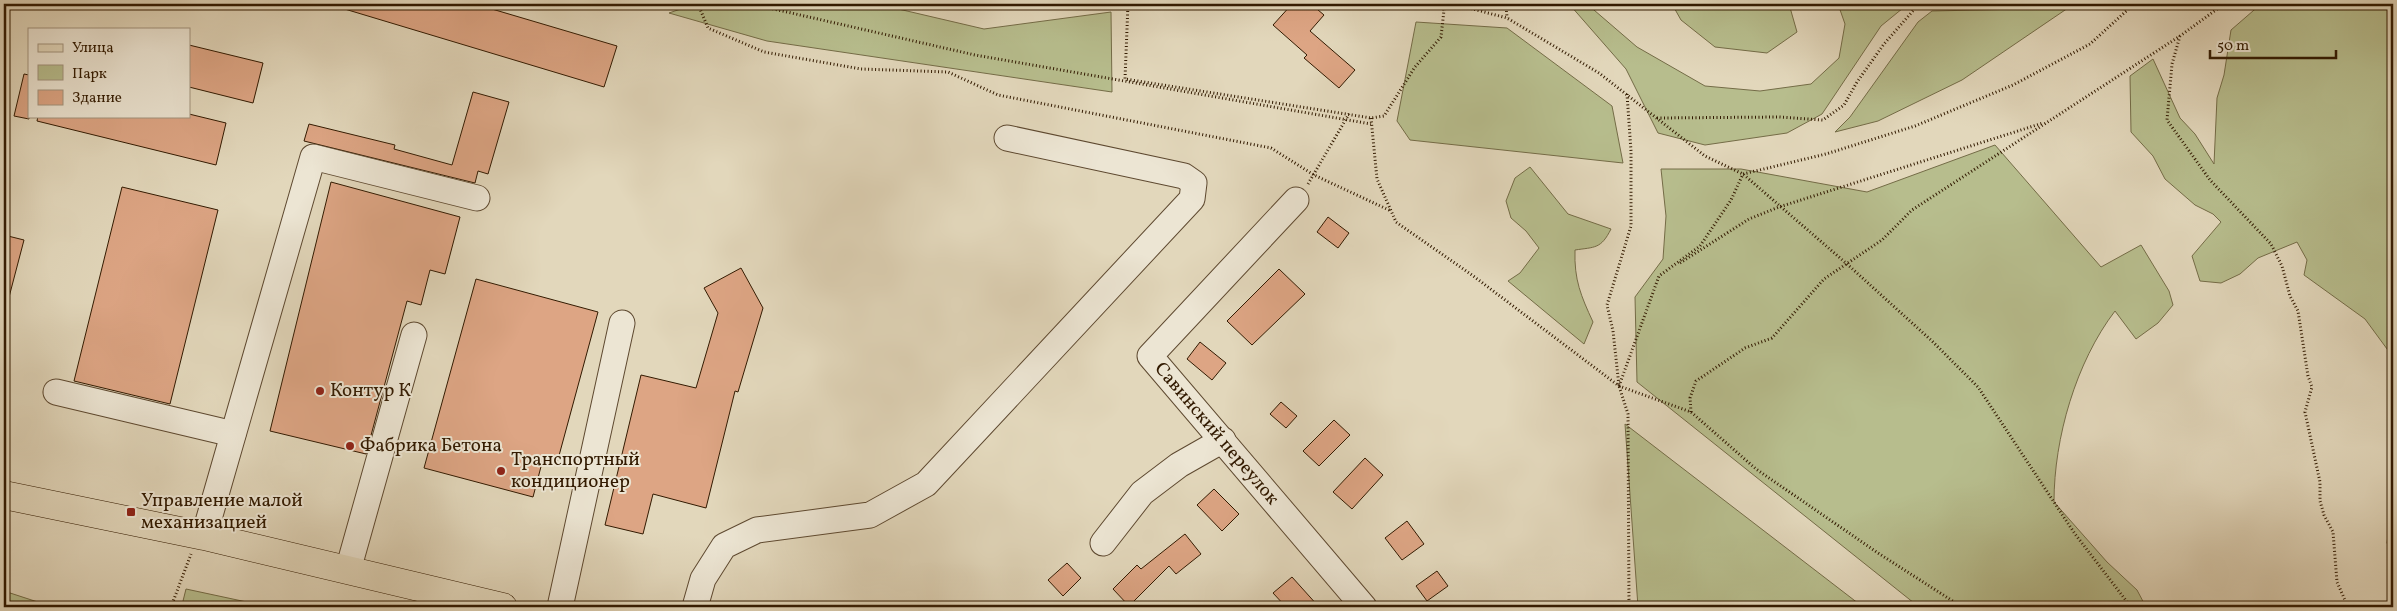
<svg xmlns="http://www.w3.org/2000/svg" width="2397" height="611" font-family="Vollkorn,serif">
  <rect width="100%" height="100%" fill="#e2d7bb"/>
  <filter id="stains"><feTurbulence type="fractalNoise" baseFrequency=".004" numOctaves="4"/><feColorMatrix values="0 0 0 0 .2 0 0 0 0 .09 0 0 0 0 .02 0 0 0 .5 -.17"/></filter>
  <radialGradient id="worn" r=".72"><stop offset=".6" stop-color="#630" stop-opacity="0"/><stop offset="1" stop-color="#630" stop-opacity=".3"/></radialGradient>
  <path fill="#b7bd8d" stroke="#746c47" d="M695,4h182l107,25 127,-17 1,80 -345,-51 -98,-28z
    M1574,4h13l50,43 68,39 55,5 51,-7 28,-26 6,-34 -7,-20h70l-27,22 -59,88 -35,19 -82,12 -47,-12 -32,-64 -56,-64z
    M1672,4h117l8,28 -30,21 -52,-6 -34,-27z
    M2261,4h132v433l-3,-84 -25,-34 -61,-44 3,-15 -10,-18 -39,16 -18,16 -19,9 -21,-2 -8,-25 29,-34 -8,-8 -18,-9 -30,-26 -12,-23 -22,-24 -1,-56 23,-17 27,59 15,16 19,30 3,-66 7,-23 7,-45z
    M2068,8l-106,72 -84,41 -43,11 15,-15 68,-95 14,-11z
    M1416,22l91,6 105,78 11,57 -213,-23 -13,-19z
    M1995,145l106,122 40,-22 28,46 4,14 -15,18 -22,16 -21,-28c-39,51 -61,127 -61,191l53,60 30,28 9,17h-227l-282,-225 -2,-85 28,-38 3,-43 -5,-47h80l126,23z
    M1530,167l38,47 43,15c-10,20 -16,18 -36,21 -1,30 6,46 18,72l-9,22 -76,-63 12,-8 19,-25 -13,-17 -15,-13 -5,-17 9,-23z
    M1625,424l238,183h-225z
    M2393,497v56l-6,-10z
    M186,589l84,18h-84l-4,-2z
    M4,591l49,16h-49z"/>
  <path fill="#dda584" stroke="#321a01" d="M338,4h137l142,42 -13,41 -266,-80z
    M1292,4h19l13,11 -14,16 45,39 -16,18 -35,-30 3,-3 -34,-30z
    M189,45l74,18 -10,40 -64,-16z
    M24,74l5,1v44l-15,-3z
    M473,92l36,10 -21,72 -10,-3 -3,12 -171,-42 5,-17 86,21 -1,4 58,16z
    M189,114l37,9 -10,42 -179,-44 1,-5h151z
    M331,182l129,35 -15,57 -15,-4 -9,35 -14,-4 -41,153 -96,-23z
    M122,187l96,23 -48,194 -96,-23z
    M1328,217l21,16 -11,15 -21,-16z
    M4,235l20,5 -16,61 -4,-1z
    M741,268l22,40 -25,84 -3,-1 -29,117 -53,-14 -10,40 -38,-9 36,-150 55,13 22,-75 -14,-25z
    M1279,269l26,25 -53,51 -25,-24z
    M476,279l122,33 -41,151 -14,-4 -10,38 -109,-29z
    M1200,342l26,21 -14,17 -25,-21z
    M1281,402l16,14 -11,12 -16,-14z
    M1334,420l16,15 -31,31 -16,-15z
    M1365,458l18,17 -31,34 -19,-17z
    M1214,489l25,25 -17,17 -25,-26z
    M1407,521l17,23 -22,16 -17,-22z
    M1185,534l16,20 -25,20 -7,-8 -40,40 -16,-17 24,-24 4,4z
    M1067,563l14,15 -18,18 -15,-16z
    M1437,571l11,15 -21,15 -11,-15z
    M1292,577l27,30h-33l-13,-14z"/>
  <g fill="none" stroke-linecap="round" stroke-linejoin="round">
    <defs>
      <g id="minor">
        <path id="s1" d="M1296,200l-146,156 214,251"/>
        <path d="M56,392l177,42"/>
        <path d="M204,536l109,-379 164,41"/>
        <path d="M1103,543l39,-50 37,-28 44,-25"/>
        <path d="M348,570l66,-235"/>
        <path d="M560,607l62,-284"/>
        <path d="M695,607l8,-28 21,-33 33,-16 113,-15 56,-31 266,-285 2,-16 -10,-7 -177,-38"/>
      </g>
      <path id="major" d="M4,495l200,41 299,71"/>
    </defs>
    <use href="#minor" stroke="#5e4930" stroke-width="27"/>
    <use href="#major" stroke="#321a01" stroke-width="29"/>
    <path stroke="#321a01" stroke-width="3" stroke-dasharray="1 2.5" stroke-linecap="butt" d="M698,4l10,24 56,24 97,17 87,3 50,23 273,53 43,27 77,36
      M752,4l223,51 396,69
      M1128,4l-3,75 246,39 13,-2 31,-49 26,-30 3,-27 -7,-6
      M1454,4l53,14 92,55 106,83 38,18 104,90 85,77 46,46 97,147 56,73
      M1506,4l1,14
      M2180,36l-8,28 -5,56 43,60 61,64 11,22 8,30 8,15 10,65 4,11 -7,25 15,70v19l4,14 9,17 4,50 11,25
      M1627,94l4,57v75l-24,79 6,26 6,55 9,28 1,193
      M1371,118l6,61 19,43 76,53 147,111 72,26 65,57 122,84 84,54
      M1657,118l122,-1 44,3 21,-15 13,-23 27,-38 35,-40
      M1308,184l41,-70
      M1680,263l69,-44 30,-12 264,-84
      M1619,386l40,-110 41,-30 31,-46 12,-26 83,-20 89,-28 98,-41 77,-41 44,-40
      M1691,412l-1,-14 6,-17 49,-33 27,-10 52,-59 58,-39 30,-30 268,-174 44,-32
      M171,607l20,-53"/>
    <use href="#minor" stroke="#ece5d3" stroke-width="25"/>
    <use href="#major" stroke="#e2d7bb" stroke-width="28"/>
  </g>
  <g fill="#8f2418" stroke="#ece5d3" stroke-width="2">
    <circle cx="320" cy="391" r="5"/>
    <circle cx="350" cy="446" r="5"/>
    <circle cx="501" cy="471" r="5"/>
    <rect x="126" y="507" width="10" height="10" rx="2.5"/>
  </g>
  <g text-anchor="middle" dominant-baseline="central" stroke-width="4" stroke-linejoin="round" paint-order="stroke">
    <g font-size="19" fill="#321a01" stroke="#ece5d3" text-anchor="start">
      <text x="330" y="391">Контур К</text>
      <text x="360" y="446">Фабрика Бетона</text>
      <text x="511" y="460">Транспортный<tspan x="511" dy="22">кондиционер</tspan></text>
      <text x="141" y="501">Управление малой<tspan x="141" dy="22">механизацией</tspan></text>
    </g>
    <g font-size="19" fill="#321a01" stroke="#ece5d3">
      <text stroke="none"><textPath href="#s1" startOffset="316">Савинский переулок</textPath></text>
    </g>
  </g>
  <rect width="2397" height="611" fill="none" stroke="#e2d7bb" stroke-width="20"/>
  <rect x="5" y="5" width="2387" height="601" fill="none" stroke="#321a01" stroke-width="2.5"/>
  <rect x="10" y="10" width="2377" height="591" fill="none" stroke="#321a01"/>
  <rect x="28" y="28" width="162" height="90" fill="#ece5d3" stroke="#a2947f"/>
  <rect x="38" y="44" width="25" height="8" fill="#e2d7bb" stroke="#a2947f"/>
  <text x="72" y="52" font-size="15" fill="#321a01">Улица</text>
  <rect x="38" y="65" width="25" height="15" fill="#b7bd8d" stroke="#a2947f"/>
  <text x="72" y="78" font-size="15" fill="#321a01">Парк</text>
  <rect x="38" y="90" width="25" height="15" fill="#dda584" stroke="#a2947f"/>
  <text x="72" y="102" font-size="15" fill="#321a01">Здание</text>
  <path d="M2210 50v8h126v-8" fill="none" stroke="#321a01" stroke-width="2.5"/>
  <text x="2217" y="50" font-size="15" fill="#321a01" stroke="#ece5d3" stroke-width="4" paint-order="stroke">50 m</text>
  <rect width="100%" height="100%" filter="url(#stains)"/>
  <rect width="100%" height="100%" fill="url(#worn)"/>
</svg>
